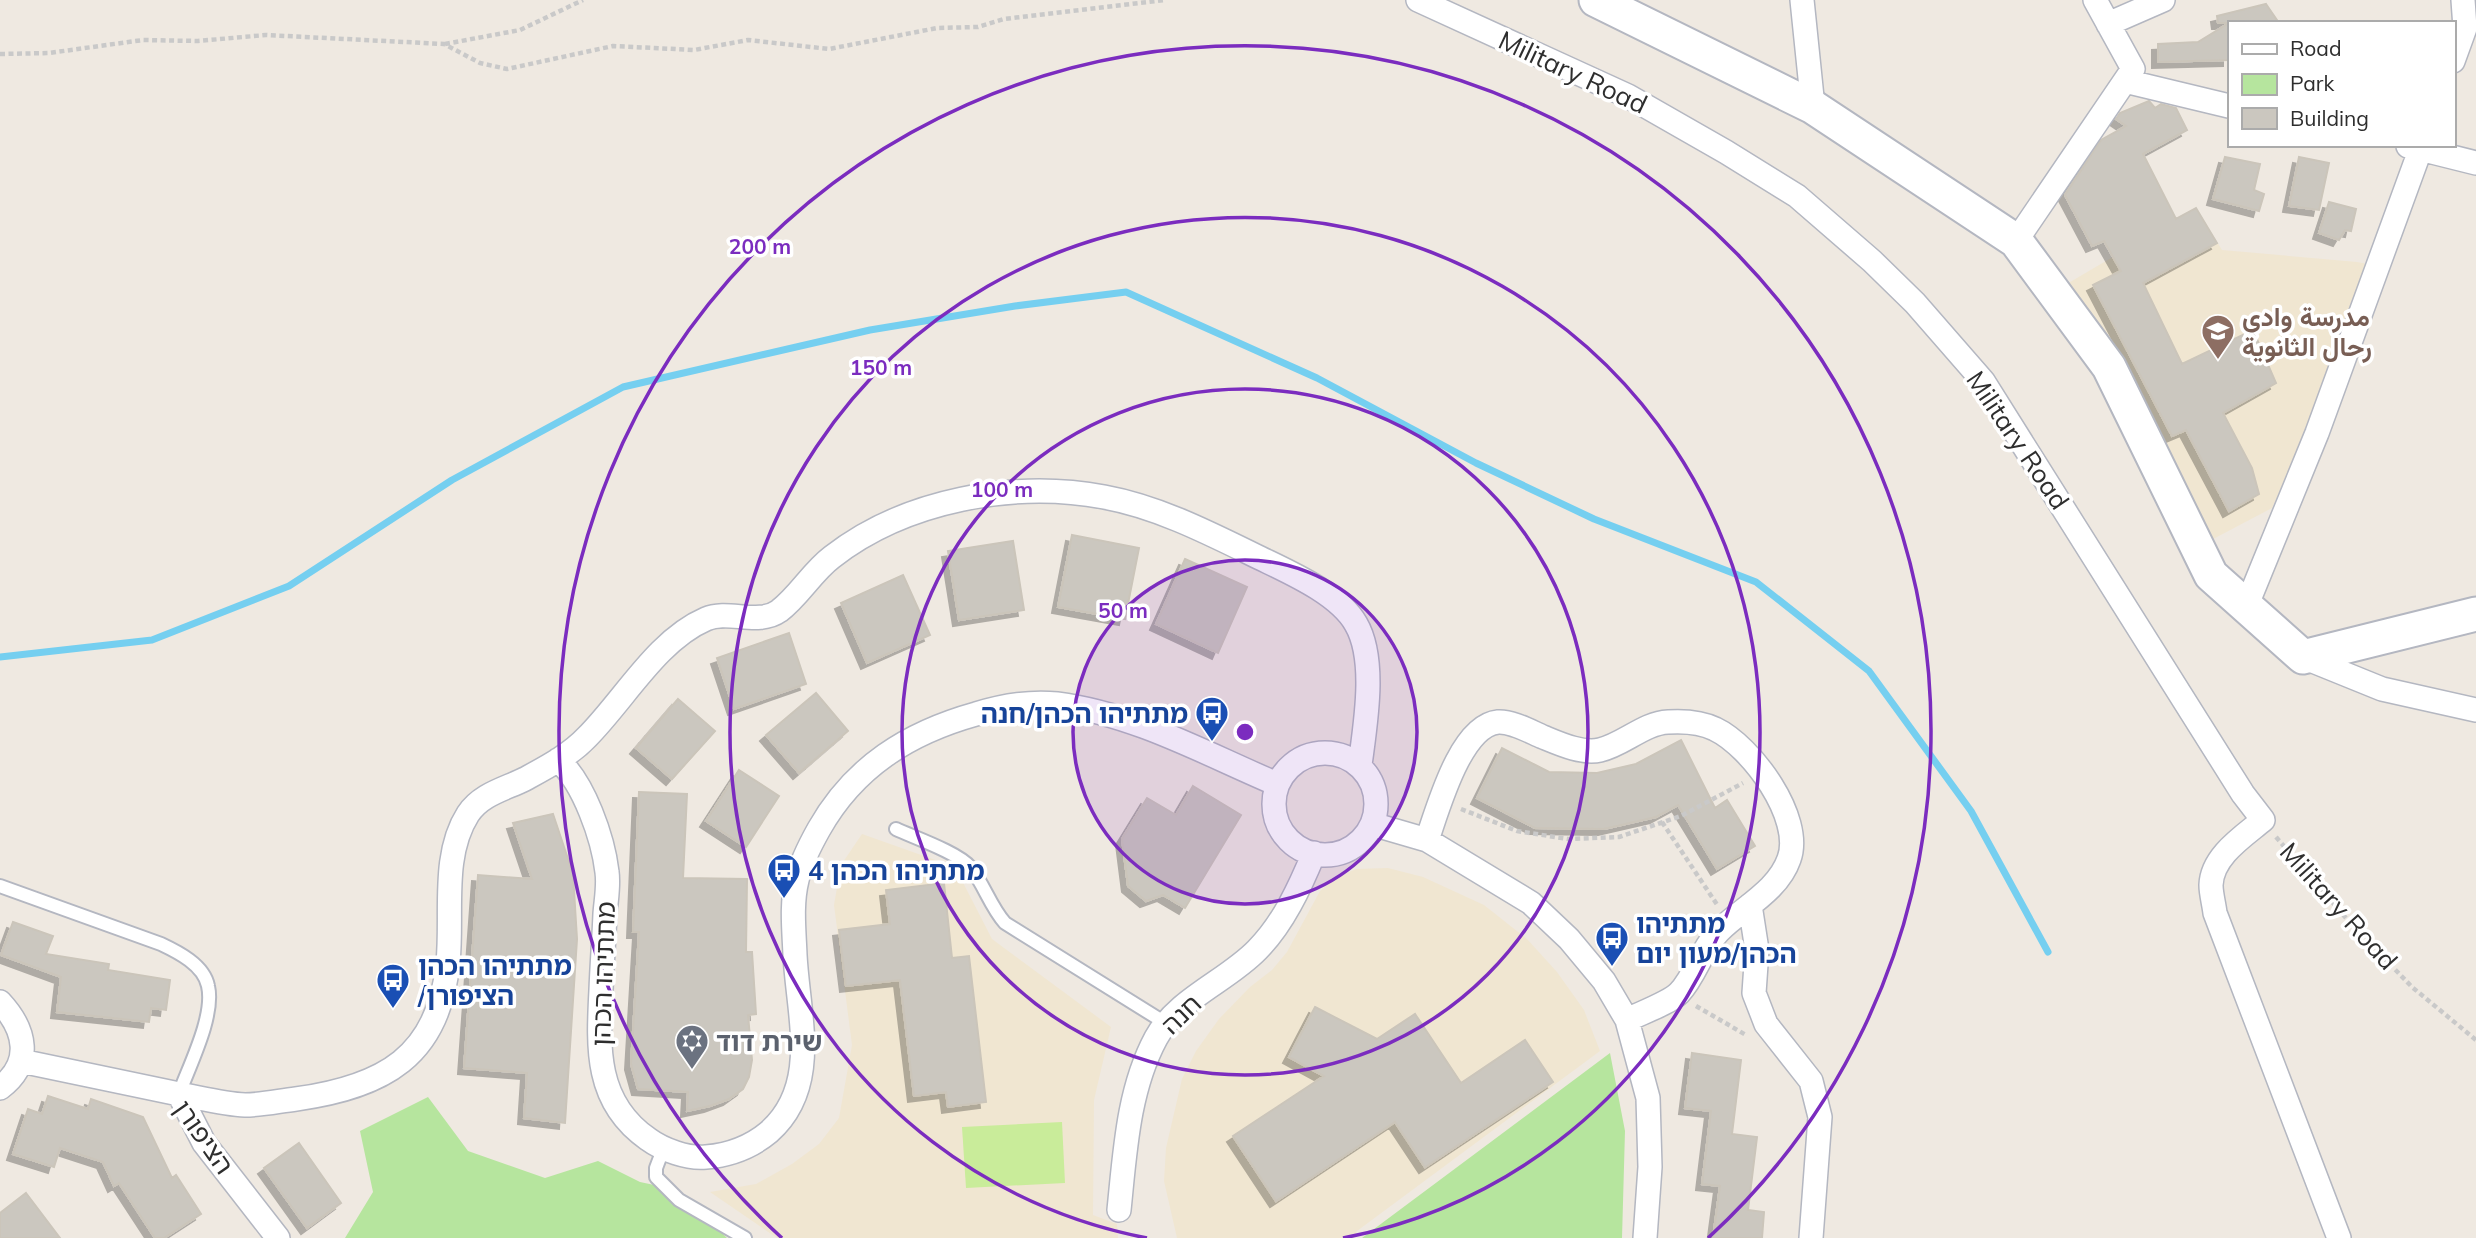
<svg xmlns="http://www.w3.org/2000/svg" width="2476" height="1238" font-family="Mulish,Vazirmatn,'Noto Sans Hebrew',sans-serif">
  <defs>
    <filter id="shadow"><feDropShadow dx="-6" dy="6" stdDeviation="0" flood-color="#0004"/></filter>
  </defs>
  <rect width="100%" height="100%" fill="#efe9e1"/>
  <path fill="#f0e6d1" d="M2196,208l26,42 135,12 22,4 -107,242 -74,39 -138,-259z
    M862,834l93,33 37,72 119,88 -17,73 -1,115 24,9 1,14h-341l-67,-46 46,-8 36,-20 27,-20 20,-26 13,-73 -18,-140 7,-40z
    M1388,868l35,9 61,28 43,34 30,33 27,38 16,41 -243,180 -3,7h-177l-13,-57 2,-33 16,-69 14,-28 23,-32 31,-32 22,-17 15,-18 33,-61 17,-14 19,-8z"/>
  <path fill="#b6e59e" d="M1610,1053l15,78 -3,107h-260z
    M428,1097l40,54 77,27 53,-17 42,21 38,8 49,48h-382l28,-46 -13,-61z"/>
  <path fill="#c9ec9a" d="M1062,1122l3,61 -99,5 -4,-61z"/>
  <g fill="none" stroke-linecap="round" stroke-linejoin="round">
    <path stroke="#75cff0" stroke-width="7" d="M0,657l152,-17 137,-54 163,-106 171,-93 247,-57 145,-24 111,-14 191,86 159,85 118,56 162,63 113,89 102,140 77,141"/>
  </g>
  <path fill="#cbc7bf" stroke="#cbc5ba" stroke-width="2" filter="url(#shadow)" d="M2266,4l13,19h-61l-1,-7z
    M2229,23v37l-71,2v-18l40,-2z
    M2149,101l6,7 6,-4 15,4 11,22 -44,24 33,65 20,-11 21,35 -74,40 39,81 71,-34 23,53 -53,30 29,55 7,26 -30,17 -43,-81 -14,6 -79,-151 28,-14 -17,-30 -12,5 -27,-51 36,-55 25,-14 -10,-7 4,-6z
    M2225,157l35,7 -6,26 10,4 -5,17 -46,-12z
    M2299,157l30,6 -10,47 -30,-4z
    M2329,202l27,7 -5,22 -6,-1 -6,10 -20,-7z
    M1072,535l67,13 -14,71 -67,-12z
    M1013,541l11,69 -65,10 -11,-69z
    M1185,559l62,28 -29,66 -62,-29z
    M903,575l27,60 -63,28 -26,-60z
    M789,633l17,51 -72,25 -17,-51z
    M816,693l32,38 -49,42 -33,-38z
    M678,699l37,32 -43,48 -36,-31z
    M1681,740l34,68 12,-8 28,46 -38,23 -39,-64 -22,12 -52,12 -69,-1 -58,-30 25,-50 47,24 48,1 39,-9z
    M739,770l40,26 -33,51 -40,-26z
    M1193,786l48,29 -56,93 -22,-13 -17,6 -18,-15 -6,-47 25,-41 29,17z
    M639,792l48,2 -4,84 64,1 -1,73h6l4,62 -8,1 4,45 -3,17 -6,12 -14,10 -19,7 -23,5 1,-19 -50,-3 -7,-25 8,-132h-6z
    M553,814l20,60 4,65 -12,184 -41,-5 3,-45 -63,-5 14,-193 54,4 -19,-56z
    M944,883l8,75 17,-2 17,146 -38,5 -2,-15 -32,4 -14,-116 -54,6 -7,-56 51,-6 -4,-34z
    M13,922l40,14 -7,18 63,10 -1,6 62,10 -4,30 -15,-2 -2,14 -92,-10 4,-35 -60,-22z
    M1315,1007l62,32 38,-25 46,69 64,-43 28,42 -128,85 -30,-45 -119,79 -43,-65 91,-60 -35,-19z
    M1692,1053l49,7 -9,74 25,3 -9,73 16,2 -2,26h-49l7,-52 -18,-2 9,-73 -26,-3z
    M48,1096l40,13 3,-10 52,18 29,61 4,-3 25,39 -37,24h-9l-36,-55 -5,3 -11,-24 -43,-14 -6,19 -41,-13 15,-45 14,5z
    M299,1143l42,60 -34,25 -43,-60z
    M26,1193l34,45h-60v-25z"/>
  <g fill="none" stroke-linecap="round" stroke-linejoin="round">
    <defs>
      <path id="lane" d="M896,829c17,8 63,24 74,38 14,17 20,39 35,56l162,101
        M0,886l161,58c17,8 43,21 47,42 7,30 -19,80 -29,108
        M664,1147l-8,21v9l23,23 66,38"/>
      <path id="street" d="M1418,0l210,96 98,56 71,44 75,65 43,42 68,78 260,413 20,26c-19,16 -51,36 -52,65 0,9 3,19 4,28l124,325
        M1802,0l11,107
        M2108,24l55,-24
        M2453,61l12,-33 -2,-28
        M2125,81l104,25
        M2408,146l68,17
        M2016,241l117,-172 -38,-69
        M2246,607l71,-174 105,-288
        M2303,657l79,32 94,21
        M1274 804a51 51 0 1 1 102 0a51 51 0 1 1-102 0Z
        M558,760c26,23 45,78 49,112 2,14 -1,28 -2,42 -1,25 -3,50 -4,76 -3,58 -6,112 47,149 15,11 40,20 58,18 24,-2 45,-10 63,-25 52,-46 29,-117 26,-177 -1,-25 -4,-51 2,-75 4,-18 13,-35 22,-51 35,-62 89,-96 157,-115 26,-8 54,-13 81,-10 78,10 149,50 220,80
        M1372,824l55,16 104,63 38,36 35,42 23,39 21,78 2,69 -5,71
        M1427,840c11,-31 33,-114 71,-118 14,-1 33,10 45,15 17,7 39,17 57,13 23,-5 44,-27 68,-28 16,-1 33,0 47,7 36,17 89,89 74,130 -11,32 -47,49 -70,72 -17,17 -23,44 -40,62 -10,10 -38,20 -52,27
        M1750,905l7,45 -3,43 12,31 45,57 9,36 -9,121
        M0,1002c26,28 33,61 0,86
        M21,1061l158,33 25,49 74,95
        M179,1094c22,4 45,10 66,11 17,0 34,-4 51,-6 87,-12 143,-42 152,-137 5,-47 -7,-106 20,-148 13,-20 37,-25 57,-35 22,-12 45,-24 62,-42 37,-37 70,-97 119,-118 22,-10 52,7 73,-8 20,-15 33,-39 53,-54 73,-57 182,-77 272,-60 55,10 107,37 156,61 31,15 79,36 96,66 21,36 9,102 4,141
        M1119,1210c6,-58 9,-120 37,-172 21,-39 71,-57 101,-88 26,-26 43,-63 57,-97"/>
      <path id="secondary" d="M1596,0l217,107 203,134 93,126 102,208 92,82 173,-43"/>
    </defs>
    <use href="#lane" stroke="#b4b7c1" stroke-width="16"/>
    <use href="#street" stroke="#b4b7c1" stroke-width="26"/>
    <use href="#secondary" stroke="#b4b7c1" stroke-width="37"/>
    <path stroke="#c9c9c9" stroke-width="4.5" stroke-dasharray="5 3.5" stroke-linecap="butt" d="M445,44l75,-14 63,-30
      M0,54l49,-1 94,-13 55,1 68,-6 178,9 36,19 27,6 106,-23 81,4 54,-10 81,9 108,-21 41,-1 26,-8 161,-19
      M1461,809l56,22 51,8 51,-2 62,-21 62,-33
      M1662,822l56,84
      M2276,837l76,88 60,62 64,53
      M1696,1006l50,29"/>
    <use href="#lane" stroke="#fff" stroke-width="12"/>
    <use href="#street" stroke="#fff" stroke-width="23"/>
    <use href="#secondary" stroke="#fff" stroke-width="33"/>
  </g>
  <circle cx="1245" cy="732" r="172" fill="#7b2cbf" fill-opacity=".12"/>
  <g fill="none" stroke="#7b2cbf" stroke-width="3.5">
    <circle cx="1245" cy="732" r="172"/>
    <circle cx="1245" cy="732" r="343"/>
    <path d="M1147 1238A515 515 0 1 1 1343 1238"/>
    <path d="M782 1238A686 686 0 1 1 1708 1238"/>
  </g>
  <defs>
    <symbol id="school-pin" viewBox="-11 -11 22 30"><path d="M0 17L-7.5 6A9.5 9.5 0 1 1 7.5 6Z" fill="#8d6e63" stroke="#fff"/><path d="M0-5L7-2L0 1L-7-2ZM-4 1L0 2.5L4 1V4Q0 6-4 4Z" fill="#fff"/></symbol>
    <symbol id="bus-pin" viewBox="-11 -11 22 30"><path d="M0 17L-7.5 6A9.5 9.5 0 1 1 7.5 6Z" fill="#1a4fb4" stroke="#fff"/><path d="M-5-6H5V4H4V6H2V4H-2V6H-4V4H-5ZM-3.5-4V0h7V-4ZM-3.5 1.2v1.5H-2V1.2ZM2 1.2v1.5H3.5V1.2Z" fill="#fff"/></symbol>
    <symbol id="synagogue-pin" viewBox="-11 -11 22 30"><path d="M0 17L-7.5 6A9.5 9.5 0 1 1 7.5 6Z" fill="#6b7280" stroke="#fff"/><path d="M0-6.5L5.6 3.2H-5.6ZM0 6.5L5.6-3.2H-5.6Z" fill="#fff"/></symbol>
  </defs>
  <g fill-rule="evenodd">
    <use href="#school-pin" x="2199" y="312" width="38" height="52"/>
    <use href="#bus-pin" x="1193" y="694" width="38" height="52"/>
    <use href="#bus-pin" x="765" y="851" width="38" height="52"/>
    <use href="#bus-pin" x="1593" y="919" width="38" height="52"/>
    <use href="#bus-pin" x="374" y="961" width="38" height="52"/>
    <use href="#synagogue-pin" x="673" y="1022" width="38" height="52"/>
  </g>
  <g text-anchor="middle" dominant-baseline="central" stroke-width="7" stroke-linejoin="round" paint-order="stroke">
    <g font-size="26" fill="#2e2e2e" stroke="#fff">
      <text transform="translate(1573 72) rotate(25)">Military Road</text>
      <text transform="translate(2018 440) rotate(56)">Military Road</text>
      <text transform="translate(2339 906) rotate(48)">Military Road</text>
      <text transform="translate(603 974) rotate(-88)">מתתיהו הכהן</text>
      <text transform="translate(1181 1014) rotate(-44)">חנה</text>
      <text transform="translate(204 1137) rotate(55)">הציפורן</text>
    </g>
    <g font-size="26" font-weight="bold" fill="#785e54" stroke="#fff" text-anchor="start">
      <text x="2242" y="316">مدرسة وادي<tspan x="2242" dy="30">رحال الثانوية</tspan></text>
    </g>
    <g font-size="26" font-weight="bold" fill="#164399" stroke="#fff" text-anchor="start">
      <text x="1188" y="713" text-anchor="end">מתתיהו הכהן/חנה</text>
      <text x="808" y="870">מתתיהו הכהן 4</text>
      <text x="1636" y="923">מתתיהו<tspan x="1636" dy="30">הכהן/מעון יום</tspan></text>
      <text x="418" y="965">מתתיהו הכהן<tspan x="418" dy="30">/הציפורן</tspan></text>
    </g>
    <g font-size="26" font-weight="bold" fill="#5b616d" stroke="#fff" text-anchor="start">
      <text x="716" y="1041">שירת דוד</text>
    </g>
  </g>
  <circle cx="1245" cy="732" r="10" fill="#7b2cbf" stroke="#fff" stroke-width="3.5"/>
  <g font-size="21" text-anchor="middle" font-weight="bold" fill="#7b2cbf" stroke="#fff" stroke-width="7" stroke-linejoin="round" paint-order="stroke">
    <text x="760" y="254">200 m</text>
    <text x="881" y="375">150 m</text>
    <text x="1002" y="497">100 m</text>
    <text x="1123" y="618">50 m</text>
  </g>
  <rect x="2228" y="21" width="228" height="126" fill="#ffffff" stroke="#ababab" stroke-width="2"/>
  <rect x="2242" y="44" width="35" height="10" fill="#ffffff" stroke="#ababab" stroke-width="2"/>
  <text x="2290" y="56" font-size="21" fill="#2e2e2e">Road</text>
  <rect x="2242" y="74" width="35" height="21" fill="#b6e59e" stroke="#ababab" stroke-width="2"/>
  <text x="2290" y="91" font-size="21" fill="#2e2e2e">Park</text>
  <rect x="2242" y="108" width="35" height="21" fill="#cbc7bf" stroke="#ababab" stroke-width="2"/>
  <text x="2290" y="126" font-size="21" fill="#2e2e2e">Building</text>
</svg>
